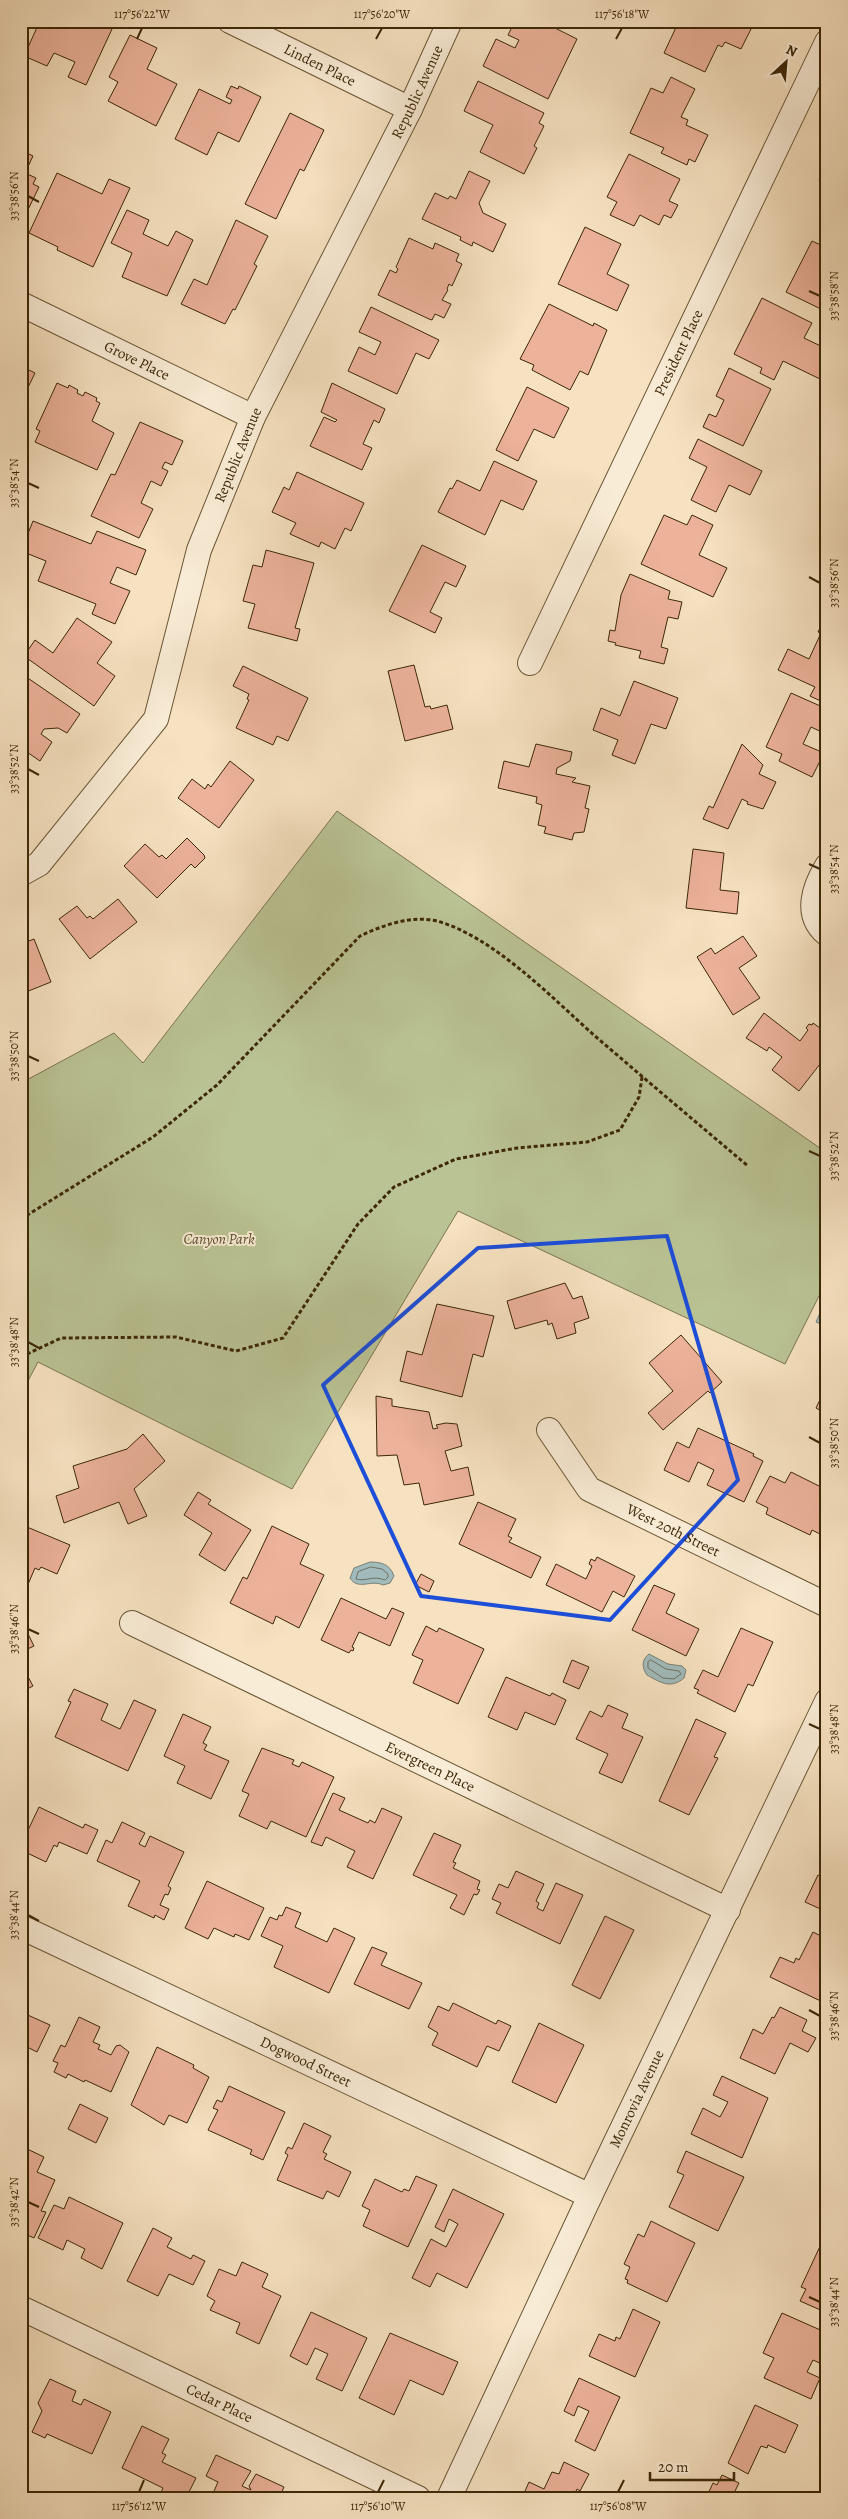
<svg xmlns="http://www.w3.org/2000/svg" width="848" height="2519" font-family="Alegreya,serif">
  <rect width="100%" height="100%" fill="#f6e1c0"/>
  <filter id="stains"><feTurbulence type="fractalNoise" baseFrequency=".004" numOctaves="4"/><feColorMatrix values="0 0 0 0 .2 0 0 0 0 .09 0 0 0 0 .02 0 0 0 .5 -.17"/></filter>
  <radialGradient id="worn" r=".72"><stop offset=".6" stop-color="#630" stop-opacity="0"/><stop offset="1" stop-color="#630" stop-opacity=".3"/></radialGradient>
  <path fill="#bac394" stroke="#7b754e" d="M337,811l490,342v127l-42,84 -327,-153 -166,278 -254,-127 -17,32v-311l93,-50 29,30z"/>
  <path fill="#a1bbbc" stroke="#798074" d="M827,1297v30l-11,-5z
    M370,1562c11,0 20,2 24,14l-4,7 -7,2c-12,-6 -25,6 -33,-7l4,-10z
    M649,1654l19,10 14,2 4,4 -2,8c-13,11 -23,5 -37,-3 -5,-7 -6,-15 2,-21z"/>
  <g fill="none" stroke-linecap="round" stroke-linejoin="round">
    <path stroke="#6e7162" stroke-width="1" d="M371,1567l11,2 6,5v3l-3,3c-13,-5 -19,2 -29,-1l2,-7z
      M651,1660l15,9 13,2 2,3 -7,5 -11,-1 -15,-10v-6z"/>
  </g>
  <path fill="#ecb29a" stroke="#3c2707" d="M40,21h60l1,3 11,5 -26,56 -18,-8 7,-15 -21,-9 -7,13 -23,-10z
    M515,21h26l36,18 -29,60 -65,-33 13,-27 19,9 4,-8 -11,-5z
    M679,21h69l-3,5 6,3 -10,20 -16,-7 -3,5 -4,-2 -13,27 -41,-19z
    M130,35l27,13 -10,21 30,15 -21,42 -48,-25 10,-19 -9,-5z
    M671,77l24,12 -14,28 7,3 -2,5 22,10 -13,27 -6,-3 -2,6 -26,-12 3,-5 -34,-15 21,-45 12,5z
    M478,81l66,32 -5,10 5,3 -10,20 3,2 -13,26 -44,-22 13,-27 -29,-14z
    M231,86l7,3 1,-3 22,11 -22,45 -21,-10 -11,23 -32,-16 24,-50 31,15 2,-4 -6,-3z
    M290,113l34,17 -20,41 -4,-2 -24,50 -31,-15z
    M21,150l12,6 -8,17 11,5 -3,6 6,3 -18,37z
    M629,154l51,25 -11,22 9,4 -7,13 -7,-3 -5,10 -19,-10 -6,11 -24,-11 7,-13 -10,-5z
    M827,164v19l-8,-3z
    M469,171l21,10 -11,22 4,10 23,11 -13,28 -20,-10 -1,4 -12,-6 1,-3 -39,-18 13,-26 13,6 2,-3 6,3z
    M57,173l45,21 7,-15 21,9 -37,79 -36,-17 1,-3 -29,-14z
    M127,210l22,10 -6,14 25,12 8,-15 17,9 -26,56 -45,-19 10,-24 -21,-10z
    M236,220l32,16 -14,28 3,2 -22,44 -2,-1 -8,15 -44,-20 13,-25 13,6z
    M585,227l36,17 -14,30 22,11 -12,26 -59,-27z
    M409,238l24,11 2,-6 24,11 -3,7 6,3 -10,22 -3,-2 -2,5 1,1 -6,10 9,4 -7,14 -9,-4 -3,6 -3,-1 -51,-24 12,-25 6,3 2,-4 -2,-2z
    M812,241l15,7v64l-41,-20z
    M762,298l50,25 -8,15 23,11v21l-5,10 -39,-19 -9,19 -14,-7 2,-5 -28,-14z
    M549,304l44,22 1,-3 13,7 -19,45 -8,-4 -10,19 -38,-20 2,-5 -14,-6z
    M371,307l68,33 -10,19 -13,-6 -19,41 -49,-23 11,-24 16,8 6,-13 -22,-10z
    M21,366l14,7 -14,29z
    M729,368l42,21 -28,57 -40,-19 6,-13 7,3 8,-17 -8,-4z
    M57,383l11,5 1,-3 9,5 -1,3 6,3 2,-4 12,6 -1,3 4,2 -8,18 22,12 -17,37 -62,-28 5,-11 -4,-2z
    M332,383l53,26 -6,14 -5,-3 -11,24 9,4 -10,22 -52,-24 14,-29 11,5 2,-2 -16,-8z
    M527,387l42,21 -15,30 -20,-9 -16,32 -22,-11z
    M140,422l43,19 -11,24 -7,-3 -3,6 6,3 -7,15 -10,-5 -10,22 12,6 -14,29 -48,-22 20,-42 4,1z
    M698,439l64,32 -12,24 -21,-10 -13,27 -25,-12 16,-33 -18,-9z
    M494,461l43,20 -14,29 -22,-10 -16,35 -47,-23 12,-24 2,1 5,-9 23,11z
    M297,472l67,31 -13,28 -6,-3 -10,21 -14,-7 -2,5 -29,-13 6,-11 -24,-11 12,-25 5,3z
    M664,515l23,10 5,-10 21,10 -14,30 28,13 -14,29 -72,-33z
    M33,521l58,23 6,-13 49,19 -10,25 -19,-8 -7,16 20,8 -15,33 -23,-10 4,-10 -58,-23 8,-20 -25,-10z
    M422,545l44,21 -10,21 -11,-5 -15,30 12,6 -7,15 -46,-22z
    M266,550l48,13 -19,65 5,1 -3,12 -49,-13 7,-24 -12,-3 10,-36 9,2z
    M630,574l40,17 -2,8 14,3 -4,17 -10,-2 -7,30 7,2 -4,15 -25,-6 2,-7 -26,-6 1,-2 -8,-2 2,-11 5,1 6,-36z
    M77,618l35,24 -15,21 18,13 -21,30 -70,-50 11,-16 18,13z
    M824,620l3,1v83l-17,-8 5,-9 -37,-17 10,-21 21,10 12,-26 -3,-1z
    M414,665l11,42 5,-1 1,3 16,-4 6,24 -48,12 -17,-70z
    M243,666l65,32 -20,43 -11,-5 -4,9 -37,-17 13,-28 -2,-1 2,-5 -16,-8z
    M22,674l58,40 -13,19 -9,-5 -14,1 -3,5 11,8 -12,19 -19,-13z
    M634,681l44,17 -12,31 -15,-5 -16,40 -23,-9 6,-15 -25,-10 8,-22 19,8z
    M791,693l36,16 -1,25 -15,-7 -8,17 21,9 -12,24 -33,-16 3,-7 -16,-7z
    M536,744l36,8 -2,9 -13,7 -1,6 20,4 -4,4 18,4 -5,22 4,1 -5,23 -10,1 -2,7 -28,-7 2,-6 -8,-2 4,-20 -6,-2 1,-6 -39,-9 6,-27 25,6z
    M742,744l21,21 -4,9 17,8 -13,27 -16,-5 1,-2 -6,-3 -14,30 -25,-10 6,-13 4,2z
    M230,761l24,19 -35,48 -41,-30 14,-19 13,10 3,-5 3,3z
    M187,838l17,17 1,3 -10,10 -4,-4 -34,34 -33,-32 21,-22 14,13 3,-2 4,4z
    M693,849l31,4 -4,37 19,2 -2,22 -51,-6z
    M118,899l19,23 -47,37 -31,-40 18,-13 10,12 3,-2 3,3z
    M743,936l14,20 -18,12 21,30 -27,17 -36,-58 14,-9 4,6z
    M34,939l17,43 -30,12v-50z
    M764,1013l36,28 8,-11 -2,-2 3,-4 3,1 1,-2 14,10v30l-3,4 -4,-3 -21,27 -27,-21 10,-13 -13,-10 -2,4 -21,-13z
    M565,1283l8,16 9,-3 7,22 -15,5 2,10 -19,6 -5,-16 -4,2 -1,-5 -32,9 -8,-28z
    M437,1304l57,12 -11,41 -10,-3 -11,43 -62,-16 7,-30 15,4z
    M681,1335l41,47 -12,11 -2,-2 -45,39 -15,-17 25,-22 -24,-28z
    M827,1385v29l-11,-6z
    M376,1396l16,3v7l37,6 4,17 5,-1 -2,-3 10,-2 11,1 5,22 -17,5 6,20 17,-4 6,28 -50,10 -5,-22 -15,2 -7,-30 -20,1z
    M827,1425v18l-7,-3z
    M698,1428l56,26 -1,2 10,5 -19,41 -37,-17 7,-15 -16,-8 -9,20 -25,-12 13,-28 12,6z
    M143,1434l22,27 -31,28 13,27 -19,8 -9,-22 -55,21 -8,-27 23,-8 -6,-22 54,-17z
    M791,1472l36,18 -1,47 -14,-7 -2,5 -44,-21 2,-6 -12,-6 14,-26 15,7z
    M198,1492l13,8 -3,4 43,26 -26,41 -26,-16 13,-22 -28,-18z
    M478,1502l38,17 -8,17 4,2 -3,4 32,15 -10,21 -72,-34z
    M272,1526l37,18 -9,20 24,11 -25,53 -23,-12 -3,8 -43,-21 13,-26 4,2z
    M27,1527l43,18 -13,29 -16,-7 -2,3 -4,-2 -12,28 -2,-57z
    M597,1557l38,19 -11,21 -11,-6 -11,21 -56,-27 10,-21 30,15 6,-13 -3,-2 2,-5 4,2z
    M421,1574l13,7 -5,11 -14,-7z
    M654,1585l21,9 -9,19 33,16 -13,27 -54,-26z
    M341,1598l45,21 6,-11 12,5 -14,33 -31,-14 -7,15 2,1 -1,3 -2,-1 -2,3 -28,-13z
    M23,1624l11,22 -13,6v-27z
    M426,1626l11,6 2,-4 45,21 -26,55 -45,-21 10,-23 -11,-5z
    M741,1628l32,14 -20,44 -5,-2 -13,28 -38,-19 2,-3 -5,-2 9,-18 15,7z
    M572,1660l17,7 -10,22 -16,-7z
    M21,1664l12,22 -12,6z
    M506,1677l44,19 2,-3 14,7 -11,25 -30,-13 -8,18 -29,-13z
    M74,1689l34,15 -7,16 19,9 14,-29 22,10 -28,61 -73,-34 16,-35 -3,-1z
    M608,1705l20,9 -6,14 21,9 -21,46 -23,-10 9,-19 -32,-15 14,-28 12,6z
    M183,1714l28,13 -8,16 4,2 -3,5 25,11 -18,38 -34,-16 8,-17 -21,-10z
    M696,1719l30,14 -12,24 4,1 -29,57 -30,-14z
    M262,1748l32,12 -2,4 7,3 3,-5 32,15 -28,60 -35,-16 -4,8 -28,-13 10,-22 -7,-3z
    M333,1793l12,5 -6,12 29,13 2,-3 5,3 7,-15 20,9 -29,62 -26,-12 8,-16 -29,-14 -4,9 -11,-4z
    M39,1807l44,21 2,-4 13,6 -11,24 -28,-12 -2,5 -3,-2 -8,17 -25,-12v-5z
    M122,1822l23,11 -6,11 6,3 5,-11 34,16 -16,34 3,2 -3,7 -3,-1 -5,11 9,4 -5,11 -9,-5 -1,3 -26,-12 12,-25 -43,-20 9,-21 6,3z
    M434,1833l27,12 -8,17 3,1 -3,5 27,13 -3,8 3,1 -3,5 -3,-1 -10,21 -14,-7 7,-13 -44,-20z
    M516,1871l28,13 -8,17 3,2 -2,5 6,3 13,-28 27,12 -23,49 -64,-31 5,-10 -9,-4 7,-15 9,4z
    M818,1875l9,4v33l-22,-10z
    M207,1881l57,27 -15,32 -14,-6 -1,3 -20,-9 -6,11 -23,-11z
    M286,1907l15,6 -6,14 32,15 7,-14 21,10 -26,55 -55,-26 9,-21 -22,-10 9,-19 7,3 2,-5 3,1z
    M605,1916l29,14 -34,69 -28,-14z
    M813,1932l14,7v65l-57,-27 10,-20 14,6 2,-5 3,2z
    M372,1947l15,6 -6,12 41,18 -13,26 -55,-25z
    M453,2003l43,21 2,-4 13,6 -12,25 -12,-5 -10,21 -45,-22 6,-12 -10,-6 10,-21 11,5z
    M780,2007l27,13 -5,11 14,7 -8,14 -18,-9 -15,31 -35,-16 13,-29 10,5 9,-17 2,1z
    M21,2012l29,13 -13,27 -16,-8z
    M79,2017l21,10 -7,15 7,3 -2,4 13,6 5,-9 4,-1 9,7 -18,40 -26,-12 -1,2 -16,-8 -2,4 -12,-6 4,-9 -5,-2 8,-16 4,2z
    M539,2023l45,22 -28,58 -44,-21z
    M157,2047l37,18 -1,3 16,9 -22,46 -18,-8 -5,10 -33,-20z
    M722,2076l46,22 -26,60 -51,-24 12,-26 17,9 8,-15 -15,-7z
    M229,2086l56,26 -22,48 -13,-6 2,-4 -44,-20 10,-20 -5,-2 4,-8 5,2z
    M80,2104l28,14 -12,25 -28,-14z
    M304,2123l27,13 -8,16 4,2 -3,5 27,13 -12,25 -12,-6 -4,8 -46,-19 11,-25 -3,-2 3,-6 4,2z
    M21,2146l23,11 -7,15 18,8 -14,31 5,1 -12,26 -13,-6z
    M686,2151l58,26 -26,54 -49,-24 15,-32 -7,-3z
    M416,2176l21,9 -29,62 -45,-21 7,-16 -8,-4 13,-27 27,13 2,-3 5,2z
    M453,2189l51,25 -37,74 -30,-15 -7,14 -18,-9 19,-39 15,8 12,-23 -9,-5 -5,13 -9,-5z
    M69,2197l54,26 -21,46 -21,-11 4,-9 -18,-9 -4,10 -25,-12 16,-33 10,4z
    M651,2221l44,22 -28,59 -40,-19 1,-3 -3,-1 5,-12 -6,-3 14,-30 6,3z
    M153,2228l19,10 -5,9 24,12 2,-4 12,6 -12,24 -24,-11 -11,22 -31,-15z
    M822,2242l5,3 -2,67 -25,-11 6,-12 -5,-2z
    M242,2262l26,12 -6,13 19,9 -22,48 -23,-11 4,-10 -30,-13 5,-9 -8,-5 12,-27 17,7z
    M633,2309l27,13 -25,55 -46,-21 10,-22 16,7 1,-4 4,2z
    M311,2312l56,26 -25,53 -26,-12 12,-25 -13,-6 -8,17 -17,-9z
    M782,2313l45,20 -1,33 -13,-6 -6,12 13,6 -9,21 -47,-21 10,-20 -11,-5z
    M390,2333l68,29 -15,33 -33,-15 -16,35 -35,-17z
    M579,2378l41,19 -25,54 -20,-10 14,-30 -11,-5 -4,10 -10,-5z
    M50,2379l26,12 -4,10 9,4 3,-6 27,13 -19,42 -45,-20 -2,4 -13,-6 10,-21 -4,-8z
    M755,2405l43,20 -13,28 -17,-8 -1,3 -6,-2 -13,28 -20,-11z
    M142,2426l27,13 -7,14 4,2 -4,7 34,16 -10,20h-14l-11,-6 2,-4 -41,-20z
    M216,2455l35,16 -9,15 9,4 -2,-4 7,-12 28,13 -5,11h-68l7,-16 -12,-6z
    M564,2462l25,12 -9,17 -3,-2 -4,9h-51l7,-16 15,7 8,-17 7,2z
    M722,2475l17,8 -5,10 5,2 -1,3 -31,-2 6,-13 4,2z"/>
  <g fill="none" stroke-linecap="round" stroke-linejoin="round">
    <defs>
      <g id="street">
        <path id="s1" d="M230,21l180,88"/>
        <path id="s2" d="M21,304l232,113"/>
        <path id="s3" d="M530,663l297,-621"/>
        <path d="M827,866c-13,21 -23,49 0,68"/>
        <path id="s4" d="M21,874l18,-10 117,-145 43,-169 54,-133 157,-308 40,-88"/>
        <path id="s5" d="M549,1430l40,59 238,116"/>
        <path id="s6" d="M132,1623l596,287"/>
        <path id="s7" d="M21,1927l569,269"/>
        <path id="s8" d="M21,2308l397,190"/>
        <path id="s9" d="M449,2498l141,-302 237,-495"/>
      </g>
    </defs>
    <use href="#street" stroke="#6a5635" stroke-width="26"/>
    <path stroke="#3c2707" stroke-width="3" stroke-dasharray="4 2.5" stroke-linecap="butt" d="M21,1219l132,-82 64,-52 143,-149c23,-11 52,-21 77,-15 57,16 114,76 158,115 51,44 102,87 153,130
      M21,1357l40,-19 115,-1 60,14 47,-13 75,-114 36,-37 62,-28 61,-11 70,-6 33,-12 19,-33 3,-20"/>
    <use href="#street" stroke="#f9ecd6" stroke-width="24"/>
  </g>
  <path fill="none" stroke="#1d4ed8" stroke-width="4" stroke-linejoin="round" d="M667,1236l71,244 -128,140 -189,-24 -98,-211 155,-137z"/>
  <path fill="none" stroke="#3c2707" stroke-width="2" d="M137,39l5,-11M376,39l6,-11M616,39l6,-11M28,196l11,6M809,291l11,5M28,483l11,5M809,577l11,6M28,769l11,6M809,864l11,5M28,1056l11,5M809,1151l11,5M28,1342l11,6M809,1437l11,6M28,1629l11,5M809,1724l11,5M28,1915l11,6M809,2010l11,6M28,2202l11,5M809,2297l11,5M139,2492l5,-12M378,2492l6,-12M618,2492l6,-12"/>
  <g text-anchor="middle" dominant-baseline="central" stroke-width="4" stroke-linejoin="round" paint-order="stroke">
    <g font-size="15" fill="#3c2707" stroke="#f9ecd6">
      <text stroke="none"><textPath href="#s1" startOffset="100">Linden Place</textPath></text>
      <text stroke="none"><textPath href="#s4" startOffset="889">Republic Avenue</textPath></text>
      <text stroke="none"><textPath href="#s3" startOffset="344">President Place</textPath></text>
      <text stroke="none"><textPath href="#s2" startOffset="129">Grove Place</textPath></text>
      <text stroke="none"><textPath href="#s4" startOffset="484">Republic Avenue</textPath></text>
      <text stroke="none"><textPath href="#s5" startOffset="165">West 20th Street</textPath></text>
      <text stroke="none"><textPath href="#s6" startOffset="331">Evergreen Place</textPath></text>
      <text stroke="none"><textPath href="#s7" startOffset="315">Dogwood Street</textPath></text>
      <text stroke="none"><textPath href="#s9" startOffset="441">Monrovia Avenue</textPath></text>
      <text stroke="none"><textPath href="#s8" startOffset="220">Cedar Place</textPath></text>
    </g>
    <g font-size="15" font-style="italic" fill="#5c4e2a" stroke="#f9ecd6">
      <text x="219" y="1239">Canyon Park</text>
    </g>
  </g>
  <rect width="848" height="2519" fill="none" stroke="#f6e1c0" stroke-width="55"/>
  <g transform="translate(786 62) rotate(26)" stroke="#f9ecd6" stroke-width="4" paint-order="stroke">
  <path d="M0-4L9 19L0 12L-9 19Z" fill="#3c2707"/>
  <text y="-8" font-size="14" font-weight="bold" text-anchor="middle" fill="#3c2707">N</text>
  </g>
  <path d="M650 2472v8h84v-8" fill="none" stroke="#3c2707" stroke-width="2.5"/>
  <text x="658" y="2472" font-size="15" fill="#3c2707" stroke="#f9ecd6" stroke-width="4" paint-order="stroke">20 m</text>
  <rect x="28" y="28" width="792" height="2464" fill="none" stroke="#3c2707" stroke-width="2"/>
  <g font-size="12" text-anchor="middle" fill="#3c2707">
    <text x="142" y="18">117°56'22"W</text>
    <text x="382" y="18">117°56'20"W</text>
    <text x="622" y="18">117°56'18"W</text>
    <text transform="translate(14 196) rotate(-90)" y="4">33°38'56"N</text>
    <text transform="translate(834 296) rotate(-90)" y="4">33°38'58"N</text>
    <text transform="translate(14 483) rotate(-90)" y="4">33°38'54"N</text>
    <text transform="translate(834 583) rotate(-90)" y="4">33°38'56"N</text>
    <text transform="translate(14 769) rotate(-90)" y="4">33°38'52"N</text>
    <text transform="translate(834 869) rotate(-90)" y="4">33°38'54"N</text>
    <text transform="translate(14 1056) rotate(-90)" y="4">33°38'50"N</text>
    <text transform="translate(834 1156) rotate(-90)" y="4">33°38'52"N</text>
    <text transform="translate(14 1342) rotate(-90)" y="4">33°38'48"N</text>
    <text transform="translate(834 1443) rotate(-90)" y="4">33°38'50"N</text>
    <text transform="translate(14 1629) rotate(-90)" y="4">33°38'46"N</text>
    <text transform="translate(834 1729) rotate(-90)" y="4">33°38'48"N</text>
    <text transform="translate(14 1915) rotate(-90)" y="4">33°38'44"N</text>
    <text transform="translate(834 2016) rotate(-90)" y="4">33°38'46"N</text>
    <text transform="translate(14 2202) rotate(-90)" y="4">33°38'42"N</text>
    <text transform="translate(834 2302) rotate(-90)" y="4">33°38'44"N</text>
    <text x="139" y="2510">117°56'12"W</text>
    <text x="378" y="2510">117°56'10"W</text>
    <text x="618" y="2510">117°56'08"W</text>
  </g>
  <rect width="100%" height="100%" filter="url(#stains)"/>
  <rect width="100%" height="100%" fill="url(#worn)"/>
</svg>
